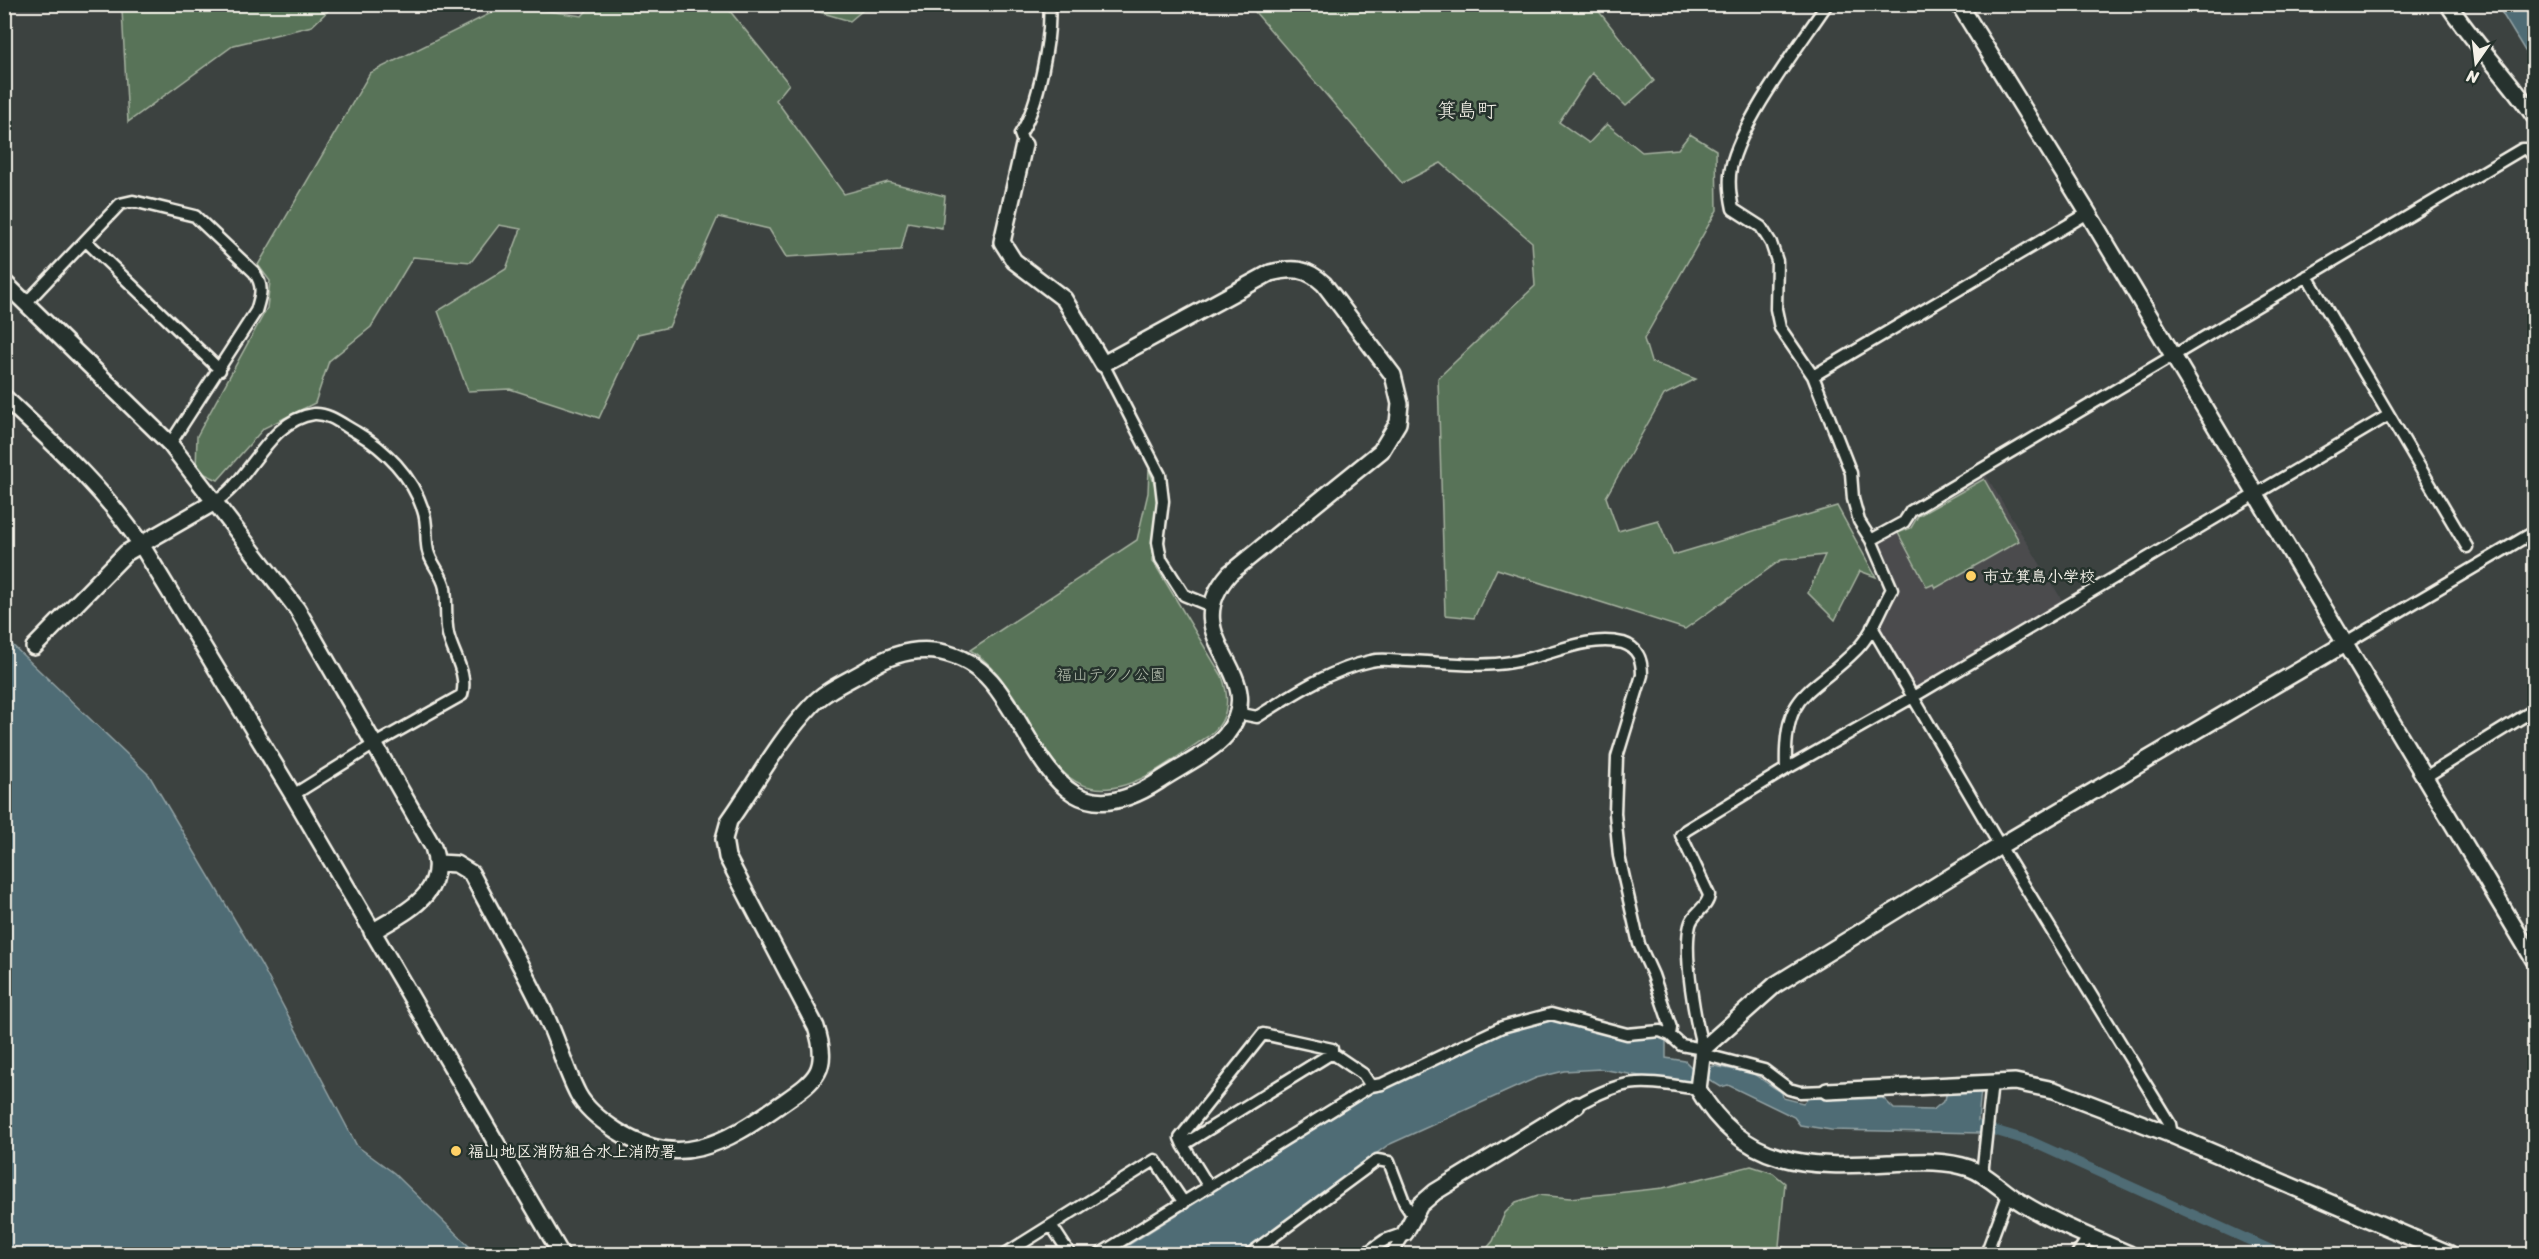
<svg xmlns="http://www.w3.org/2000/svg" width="2539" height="1259" font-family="Sriracha,'Klee One',sans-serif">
  <rect width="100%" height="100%" fill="#3c4240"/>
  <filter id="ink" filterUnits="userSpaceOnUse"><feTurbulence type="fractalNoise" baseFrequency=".0167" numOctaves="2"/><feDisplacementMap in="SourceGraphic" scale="12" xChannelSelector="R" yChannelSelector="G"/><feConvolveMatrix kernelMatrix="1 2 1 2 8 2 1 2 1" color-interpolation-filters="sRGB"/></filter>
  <g filter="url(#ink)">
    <path fill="#4b4c4e" d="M1984,472l81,133 -151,85 -37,-61 22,-42 -22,-45 38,-29z"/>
    <path fill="#597359" stroke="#a6b2a0" stroke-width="1.5" d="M111,5l223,-1v1l-22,21 -78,19 -106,77 -6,-112z
      M507,5l75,11 10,-11h133l64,79 -13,16 68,94 44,-12 57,14 -3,32 -34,-6 -7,28 -115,7 -17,-28 -51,-12 -49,110 -31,7 -39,84 -89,-29 -42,2 -30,-80 68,-42 15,-40 -22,-4 -28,37 -58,-5 -42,70 -42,34 -14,42 -51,25 -46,52 -22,-10 1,-34 70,-128 3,-27 -12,-16 112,-192z
      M812,5h57l-19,16 -34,-10z
      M1249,5h347l1,4 57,72 -28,25 -34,-33 -33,49 30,21 18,-19 35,28 36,-3 12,-15 26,16 1,60 -73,129 7,23 45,17 -32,16 -58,102 12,34 40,-11 15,35 164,-49 39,71 -16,-6 -25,49 -27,-27 17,-38 -44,5 -96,69 -188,-60 -23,49 -29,-3 -7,-237 97,-92 -3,-44 -91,-79 -39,20z
      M1149,469l9,25 -5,67 69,115c8,23 7,46 -15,61 -41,26 -100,80 -146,33 -17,-18 -29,-45 -42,-66 -14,-21 -27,-41 -49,-54l167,-110 11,-47z
      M1984,479l35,62 -83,47 -2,-4 -7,3 -29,-54 13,-5 7,-12z
      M1751,1166l22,7 12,10 -6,63 30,8h-327l11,-13 12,-28 11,-11 22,-7 32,3 93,-10z"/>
    <path fill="#4f6c75" stroke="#91a1a3" stroke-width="1.5" d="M2497,5h37v61l-4,-7z
      M5,638l144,137 112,189 96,182 37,27 83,81h-472z
      M1550,1016l82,22 27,-4 7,3v21l19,3 7,7 -2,13 -6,3 -83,-15 -37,2 -28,7 -148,67 -148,109h-126l265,-166 128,-60z
      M1714,1066l38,7 30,20 1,5 20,5 6,-5 71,-3 14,14 39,1 12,-10 2,-9 34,-2 -3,32 6,2 -2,10 -151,-3 -31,-5 -6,-8 -66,-32 -7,2 -16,-10 1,-9z"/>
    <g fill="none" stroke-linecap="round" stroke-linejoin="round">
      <path stroke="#4f6c75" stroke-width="10" d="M1980,1126l50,15 250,113"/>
      <defs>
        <path id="street" d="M1024,145l-4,-11c18,-26 32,-98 29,-130
          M86,241l134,129
          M2307,276l160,271
          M26,303l94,-99 13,-3 62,15 59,56c10,14 7,23 2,39l-86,133
          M1103,364l57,111 3,26 -5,41 3,17 23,36 27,11
          M1813,376l275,-163
          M213,503c38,-21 54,-83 101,-89 15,-1 29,11 42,18 29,17 56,44 67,78 5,13 2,28 5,41 3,13 15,24 17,37 2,15 0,31 3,46 5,21 20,39 14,61l-89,50 -80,50
          M1871,540l33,-18 7,-11 611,-362h5l7,8
          M1872,627l128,219 170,278 2,11
          M2346,643l188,-111
          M1237,713l20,4c36,-23 72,-47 114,-56 11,-3 25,0 36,0 34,1 71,7 105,1 36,-5 74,-28 111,-19 16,5 19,18 19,32l-25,82 -2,56 4,43 20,88 14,31 18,53 -1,7
          M1786,769l127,-72 476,-282
          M2427,776l107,-66
          M1702,1054l62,16 25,19 11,3 27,-1
          M1577,1105c52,-29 64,-24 121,-16
          M1183,1145l-3,-7 83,-104 69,15v4
          M1982,1175l10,-93
          M1209,1187l-26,-42 149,-92 31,21 8,12
          M1051,1225l19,29
          M1005,1254l150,-94 29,43
          M1100,1254l271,-168 11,-2 120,-57 49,-13 76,20 33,-3 10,4 11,10 22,4c-8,-28 -20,-96 -13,-124 3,-13 18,-17 19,-30l-28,-60 5,-5 100,-61c-3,-80 24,-72 71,-120 16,-16 24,-41 35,-60l-21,-49 -12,-19 -6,-22 -2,-26 -38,-97 -33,-48 -4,-19 1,-48 -6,-18 -10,-16 -28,-18c-3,-14 -5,-27 -2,-41 10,-47 68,-122 96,-164
          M1250,1254l127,-94 12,2 16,42 8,12
          M1365,1254l20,-14 20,-7
          M1392,1254l13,-21
          M1986,1254l22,-59
          M2077,1254l12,-18"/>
        <path id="secondary" d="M1959,4l129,209 446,747
          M2448,4c26,40 60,73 86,112
          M4,282l166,162 127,165 136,238c16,47 -27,64 -61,85
          M4,397c50,47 100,92 138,149l151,249 268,459
          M34,647l92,-94 87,-50
          M439,863l17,1 15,9c24,46 50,91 72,137 14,27 21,57 35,84 8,15 25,28 39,37 62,40 108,12 161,-25 36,-25 53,-33 38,-79l-89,-170 -3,-18 5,-18c27,-38 50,-81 82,-115 14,-16 39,-26 57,-37 23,-15 46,-22 73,-17 19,4 37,14 50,29 49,58 66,166 168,100 19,-13 53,-29 67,-46 49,-62 -55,-95 4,-162l151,-122 17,-28 2,-19 -7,-29 -69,-91c-17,-16 -31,-17 -54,-11l-167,91 -39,-65 -50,-38 -12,-19 22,-97
          M1827,1091l188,-9 39,8 118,45 278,119
          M1405,1233l15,-28 15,-13 142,-87
          M2129,1254c-36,-16 -73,-30 -107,-51 -18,-10 -33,-28 -53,-35 -26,-9 -55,-6 -81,-5 -81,5 -145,4 -190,-74l5,-40 72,-64 225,-139 346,-203"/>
      </defs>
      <use href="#street" stroke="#f4f1e8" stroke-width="15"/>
      <use href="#secondary" stroke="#f4f1e8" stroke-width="20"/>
      <use href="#street" stroke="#26332d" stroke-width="10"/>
      <use href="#secondary" stroke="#26332d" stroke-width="15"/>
    </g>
  </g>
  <g fill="#ffd166" stroke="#26332d" stroke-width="2">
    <circle cx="1971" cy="576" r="6"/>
    <circle cx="456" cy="1151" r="6"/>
  </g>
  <g text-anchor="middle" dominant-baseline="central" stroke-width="5" stroke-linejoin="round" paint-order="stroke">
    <g font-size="16" font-weight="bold" fill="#f4f1e8" stroke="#26332d" text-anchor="start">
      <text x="1983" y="576">市立箕島小学校</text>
      <text x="468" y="1151">福山地区消防組合水上消防署</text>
    </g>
    <g font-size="16" fill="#b6bfaf" stroke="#26332d">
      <text x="1111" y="674">福山テクノ公園</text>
    </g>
    <g font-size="20" fill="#f4f1e8" stroke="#26332d">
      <text x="1467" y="110">箕島町</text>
    </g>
  </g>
  <rect width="2539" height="1259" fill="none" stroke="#26332d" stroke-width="24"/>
  <rect x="12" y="12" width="2515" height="1235" fill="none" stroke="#f4f1e8" stroke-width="2" filter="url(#ink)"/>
  <g transform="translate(2476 63) rotate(194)" stroke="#26332d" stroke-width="4.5" paint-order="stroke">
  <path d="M0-4.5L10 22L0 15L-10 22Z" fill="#f4f1e8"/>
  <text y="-9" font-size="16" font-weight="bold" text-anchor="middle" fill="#f4f1e8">N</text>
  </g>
</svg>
